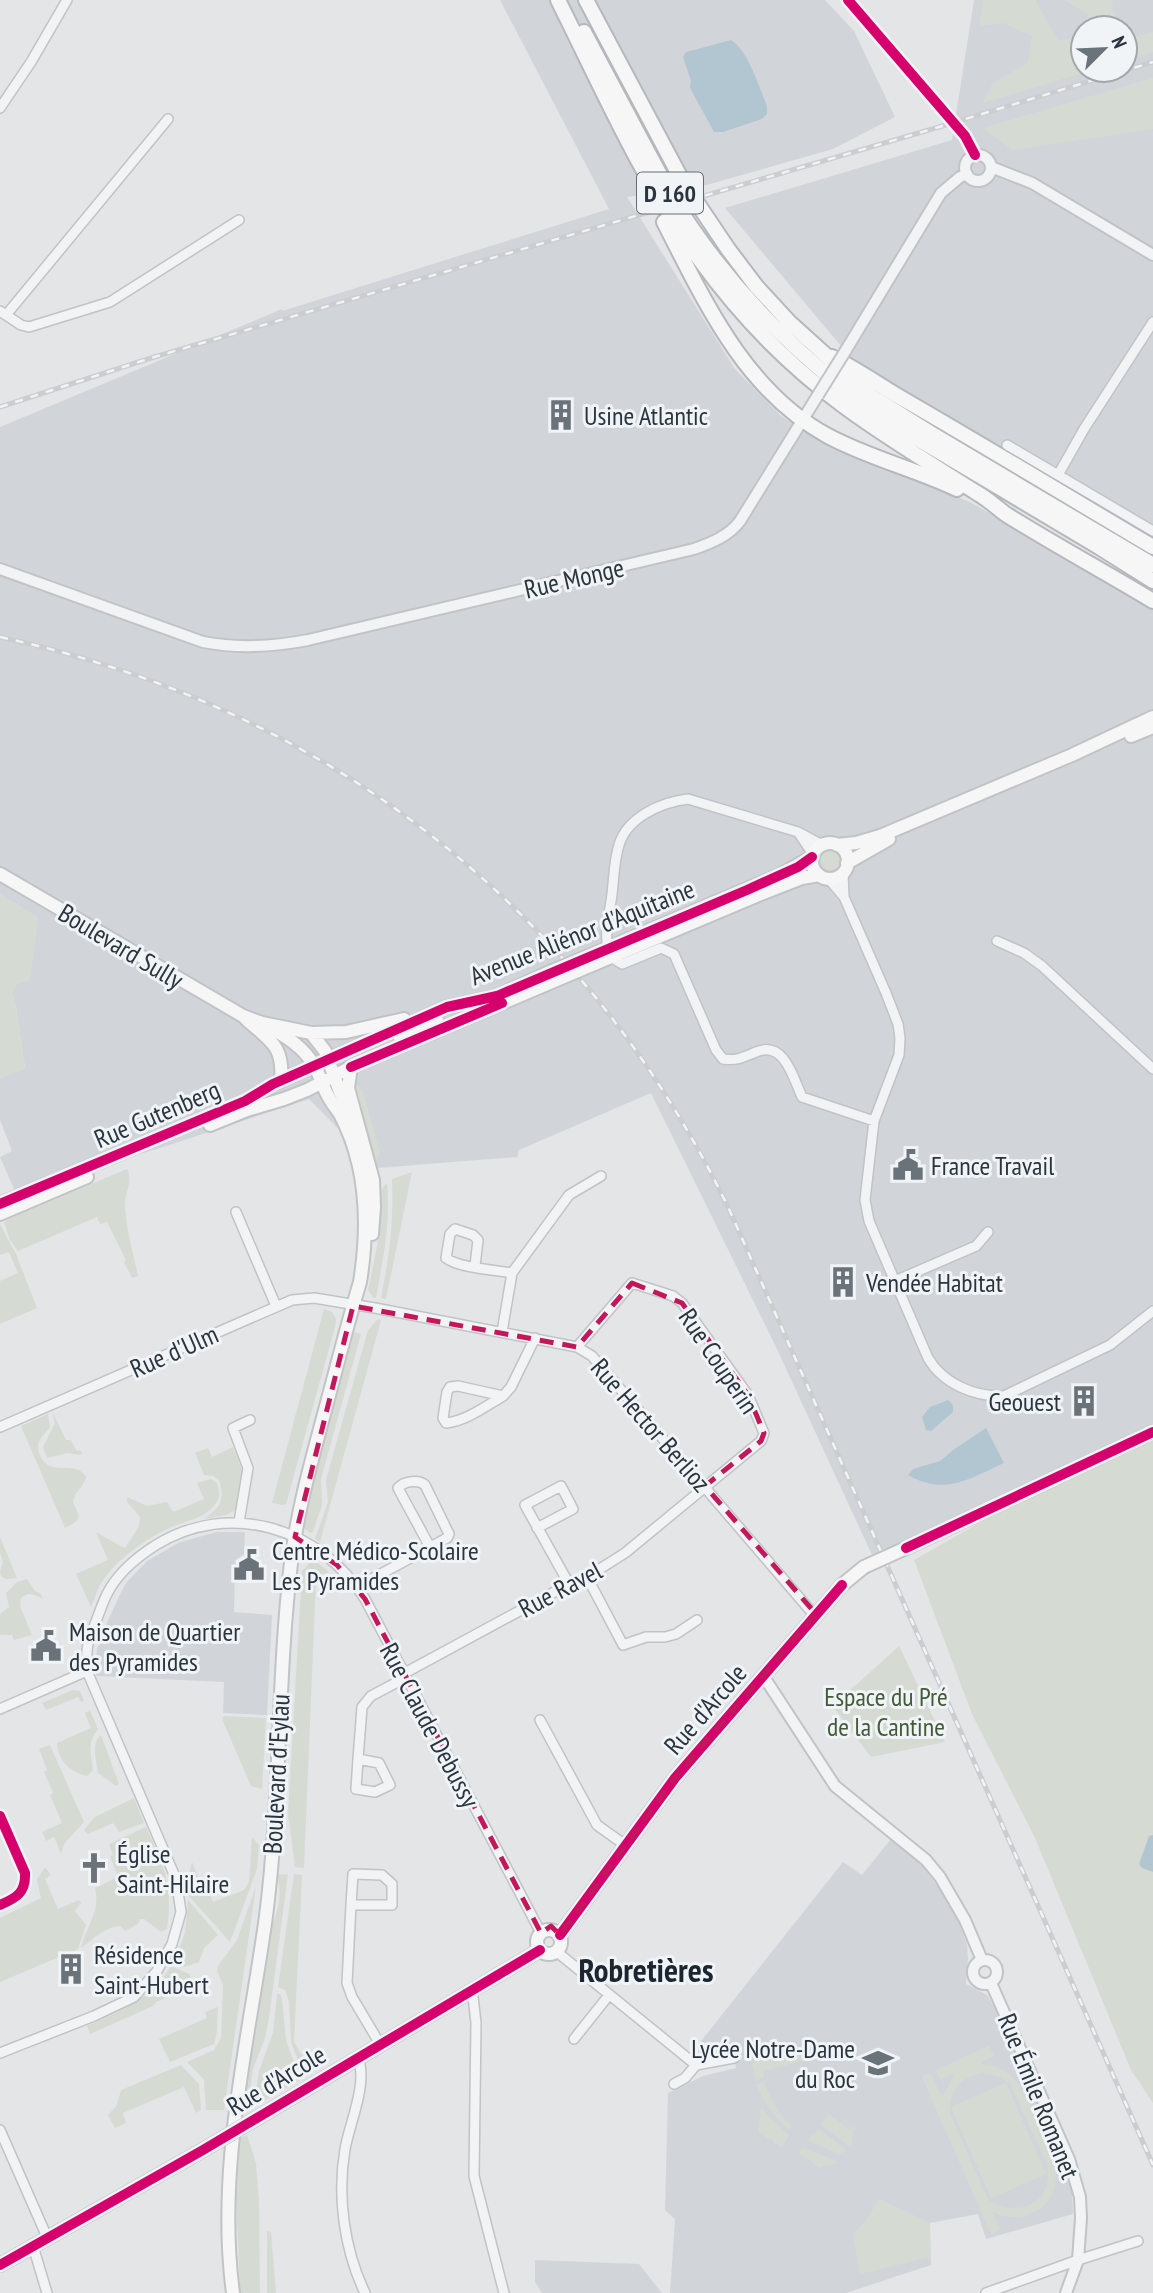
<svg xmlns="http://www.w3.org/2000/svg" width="1153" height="2293" font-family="'PT Sans Narrow',sans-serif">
  <rect width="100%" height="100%" fill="#e3e5e7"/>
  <path fill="#d1d5da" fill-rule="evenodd" d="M500,0h325l29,31 41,86 -62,32 -130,37 -76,11 108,172 46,47 34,22 157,65 181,107v825l-281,120 -96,-208 -125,-254 -132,57 -2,7 -140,11 -68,-69 -152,50 -142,42 -15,-34 12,-6 -12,-31v-42l25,-10 -9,-61 -4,-14 5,-10 21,-65 -38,-24v-467l282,-118v2l327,-102z
    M974,0h179v538l-301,-179 -127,-151 227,-68zM1083,28h42v42h-42z
    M216,1532h29l-1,22 -9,6 -1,52 38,3 -5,100 -44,-2 1,-31 -128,-6 1,-28 6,-8 1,-11 21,-45 22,-23 31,-18z
    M891,1839l30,25 19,26 18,30 9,25 1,14 -2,25 21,11 15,25 12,27 -2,2 2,5 3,-1 45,103 10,34 1,24 -87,25 -8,-25 -48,9 1,42 -85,28h-176l5,-74 -10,-9 3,-117 35,-17 33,-8 -3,-16 -34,5 -5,-7 149,-188 19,13z
    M535,2260l104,4 23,29h-120l-7,-11z"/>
  <path fill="#d5dbd3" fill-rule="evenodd" d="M983,0h52l23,40 23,-1 2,-6v37h9l-109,33 10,-20 35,-20 4,-27 -29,-13 -24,3z
    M1064,0h47l7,28h-34l4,-14z
    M1153,32v20l-28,8v-27l12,4z
    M1153,78v51l-140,21 -30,-22z
    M821 860a10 10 0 1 1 20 0a10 10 0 1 1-20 0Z
    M0,894l38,24 -8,63 -13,2 -5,10 4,14 9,61 -25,10z
    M354,1083l9,8 17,62 -5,10 -7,-34 -11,-24z
    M127,1169c6,12 -1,20 -2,33 0,24 8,50 13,74l-6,2 -8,-16 2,-2 -19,-38 -7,2 -3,-7 -79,34 -8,-11 -6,-18 11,-6z
    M412,1172l-26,127 -5,-1c8,-40 13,-78 11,-119z
    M387,1183c4,39 -4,76 -11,115h-3l-5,-8c6,-28 12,-53 13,-82 0,-10 -2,-18 6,-25z
    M0,1224l16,30 21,54 -37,16v-43l18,-8 -9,-21 -9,3z
    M324,1309l8,3 4,7 -1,8 -49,177 -3,1 -11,-2z
    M378,1319l3,1 -61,222 -5,-3 13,-37 -2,-22 42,-150z
    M353,1332l8,2 -40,145 1,26 -9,27 -3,1 -6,-5 4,-24z
    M53,1413l13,27h5l5,10 6,1 -1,4 -14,-2 -20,5 -4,-11 12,-24z
    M48,1414l2,14c-4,4 -9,9 -11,14 -3,8 3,21 11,24 13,5 28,-3 36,11 -2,10 -12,15 -13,25 7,16 10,17 -8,26l-44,-102z
    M1153,1435v668l-22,-33 -96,-232 -63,-124 -58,-154 164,-93z
    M233,1447l10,26 -7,37 -10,5 -22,4c17,-13 21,-17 15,-39l-6,-4 -9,-1 -9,-22 13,-5 4,9z
    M211,1479l6,4c2,7 4,13 -1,20 -10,15 -27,17 -42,23 -25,10 -62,36 -75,61 -3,6 -5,13 -8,20l-15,-33 32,-14 -12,-28 26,15h4l13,-21 1,-9 -13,-15v-5l20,9 20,-4 6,10 31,-13 -7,-16z
    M0,1537l17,41 -11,1 -5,-3 -1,-5 3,-9 -3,-9z
    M313,1559l16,13 -13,6 -12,290 -9,-1 -7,-53 14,-243z
    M27,1579l8,12 6,3 2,5c-9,-5 -14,-8 -22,-1l-1,8 12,29 -18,5 -2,-5h-12v-21l9,-7 -3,-14 11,-11z
    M899,1646l46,96 -74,15 -40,-53 26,-20z
    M73,1690l7,1 4,10 -3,1 -3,-5 -32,13 -4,-7z
    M90,1710l8,19c-11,13 -7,25 -5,41l-6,6c-17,-4 -29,-15 -30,-33l34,-15 -6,-15z
    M224,1716l42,2 -4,71 -11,-3 -29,-67z
    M101,1735l18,49 -3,2 -18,-13c-1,-12 -8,-29 3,-38z
    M50,1745l34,77 -20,22 -3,10 -7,-17 -8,4 -4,-9 20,-9 -12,-28 3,-2 -9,-21 3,-2 -8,-21z
    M134,1798l10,25 -25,9 -6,-9 -25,11 -4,-4 11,-13z
    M146,1827c19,42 27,56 21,102l-6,3 -17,-13h-4l-2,5 -13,7 -5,-5c-15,1 -27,13 -39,22 5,-22 20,-37 14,-60l23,-11 -8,-21 3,-1 -4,-11z
    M252,1837l7,8 -2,24 -27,73 -43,-48v-11l5,-21 13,32 4,-1 4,9 31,-12 5,-8z
    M45,1867l6,8 -6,4 13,30 21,-9 2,3 -6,8 11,14 -8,24 -78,33v-64l41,-20 -4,-18z
    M288,1874l-19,144 -4,20 -12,31 -6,43 -5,2 29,-189c8,-12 12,-38 5,-50z
    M294,1874l8,1 -8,167 18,30 -8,4 -13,-34 -2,-41 -4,-11 -7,-3z
    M256,1886l-32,224h-18l-2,-30 -17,-18 27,-12 7,-12 2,-53 -6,-14 1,-5 19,-26z
    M188,1900l30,35 -14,13 -5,14 -15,5 -9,-3 -1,-2 11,-29z
    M171,1966l18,8 7,14 -5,3 -1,-4 -34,15 -3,4 -63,28 -3,-8c33,-15 65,-27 84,-60z
    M277,1994h3l2,5 4,41 14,40 -46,26 5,-35 14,-38z
    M218,2007l-1,26 -3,11 -44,18 -11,-23 48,-21 -2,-6z
    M989,2046l5,10 -13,6 1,3c19,0 30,9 41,25 14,32 59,99 11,122 -13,7 -29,7 -42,-1l8,19 -9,4 -69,-157 8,-4 12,24 12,-21 -2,-2 -12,5 -4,-9zM983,2073l17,4 10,7 38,82c5,38 -30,53 -60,34l-38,-86c-1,-23 10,-37 33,-41z
    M823,2048l2,7 -62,16 1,7 -8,3 -4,-17 3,-3z
    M181,2065l18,19 2,26 -5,3 -12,-26 -61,26 3,10 -11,5 -7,-13 9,-10 4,-15z
    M764,2082c7,18 13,31 28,44l-3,3c-14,-12 -26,-26 -32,-44z
    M1006,2083l40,91 -55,24 -40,-91z
    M761,2108l28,28 -7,11 -8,-4v-3l-6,-1 -10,-7z
    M829,2114l21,16 4,-5 -3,23 -30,-24z
    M819,2129l28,22 -8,3 -32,-14z
    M247,2135l9,28 3,39 1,91h-20l-4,-102 4,-53z
    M803,2148l34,13 -1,3 -13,2 -3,2 -21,-15z
    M879,2199l51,24v34l-70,17 -7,-39 16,-19z
    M267,2231l4,1 5,61h-9z"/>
  <path fill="#b2c6d1" d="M731,40c17,10 28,47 36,66v8l-5,5 -39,13h-9l-24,-44 1,-7 -8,-24 3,-5z
    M948,1400l5,5v7l-22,19 -5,-1 -4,-13 8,-10z
    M986,1428l18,35c-35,16 -59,33 -96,12l5,-6 27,-8 13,-11z
    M1153,1835v37l-11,-4 -3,-4 10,-28z"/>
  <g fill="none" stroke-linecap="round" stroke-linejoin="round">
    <defs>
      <path id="minor" d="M0,108l31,-46 36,-62
        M0,311l21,14 8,2 81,-25 129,-82
        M6,315l162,-196
        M1007,445l51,30 26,-46 69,-107
        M1058,475l95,56
        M813,854l-15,-22 24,13
        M828,878l16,19 -1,-24
        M844,897l42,96 12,31 2,14 -1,17 -25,66 -9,79 4,21 59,137c15,26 47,39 76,38l106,-51 43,-34
        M997,941l27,12 18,13 111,103
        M608,948c-4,-16 2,-37 4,-54 2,-16 2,-34 7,-49 8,-28 43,-43 69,-46l110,33
        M611,957l11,7 39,-16 13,6 42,96 7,9c14,2 21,-2 33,-7 28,-12 37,25 46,45l72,24
        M236,1212l40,94
        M475,1266l3,-26 -5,-5 -18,-6 -5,5 -4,24c13,10 49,12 66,15
        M895,1281l81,-35 12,-14
        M502,1332l10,-59 57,-78 32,-19
        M503,1396l-45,-10 -8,1 -3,5 -4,26 3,5c20,-2 40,-17 57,-27l8,-9 24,-49
        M0,1427l292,-127 22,-2 61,10 202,39 15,9 217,253 7,5
        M239,1522l9,-54 -15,-40 17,-8
        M537,1528l36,-19 -12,-23 -36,19 44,79
        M587,1577l36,68 23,-8h19l11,-3 21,-14
        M357,1587l90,-49 2,-4 -24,-49c-6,-6 -21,-4 -27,3l1,2 31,57
        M403,1674l166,-90 18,-7 38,-24 136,-112 3,-8 -16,-38 -66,-92 -9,-7 -41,-13 -55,64
        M0,1709l87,-38
        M540,1720l57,105 28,20
        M358,1759l21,4 11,22 -15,7 -19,-3z
        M358,1759l4,-52 9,-11 34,-18
        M353,1874l29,1 10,9v21h-41z
        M351,1905l-4,78 5,14 28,47
        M557,1952l139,113 -11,13 -11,6
        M470,1991l3,6 3,26 -2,153 30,117
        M574,2039l35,-44
        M0,2053l94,-37 40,-19 23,-26 15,-27 9,-32 -5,-33 -89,-208c0,-8 -1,-18 1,-27 1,-6 5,-13 7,-20 4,-10 7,-20 12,-30 10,-20 30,-37 49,-49 73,-45 164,-18 209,54l176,334
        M358,2058c10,25 -8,64 -13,91 -8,47 -1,100 20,144
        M696,2065l38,-7
        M0,2130l47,107
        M33,2246l14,47
        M986,2293l92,-33 60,-19"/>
      <path id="tertiary" d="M848,0l117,136 10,19
        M965 168a13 13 0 1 1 26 0a13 13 0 1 1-26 0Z
        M991,167l41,16 121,72
        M846,350l95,-157 19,-16 7,-3
        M0,569l203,73c36,7 69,5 105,-2l386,-91c17,-6 35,-13 46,-28l78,-126
        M764,1677l71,109 91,74 14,17 25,43 17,40
        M0,1816l25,57c1,20 -9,25 -25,32
        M973 1972a12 12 0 1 1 24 0a12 12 0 1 1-24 0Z
        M991,1983l78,176 11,38 1,21 -3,42 -12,33"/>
      <path id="secondary" d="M1131,736l22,-9
        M812 861a18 18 0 1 1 36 0a18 18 0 1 1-36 0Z
        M837,845l19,-2 24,-7 192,-81 81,-38
        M847,863l42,-24
        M0,874l243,142 19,7 49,10 14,18 15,41 17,31
        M589,956l191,-81 32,-18
        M597,963l164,-69 41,-16 17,-3
        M246,1019c24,22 38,26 35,62
        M311,1033l35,-1 58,-13
        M400,1038l37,-18
        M351,1067l-3,21 25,92 1,27 -2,27
        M210,1125l37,-15 37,-11 23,-9 44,-23 194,-82
        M0,1204l245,-103 28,-17 174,-77 50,-11 53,-24
        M0,1214l87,-37
        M906,1548l247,-116
        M537 1942a12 12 0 1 1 24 0a12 12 0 1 1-24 0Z
        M560,1935l115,-157 167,-193 22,-18
        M274,2108l266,-158
        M0,2265l203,-115
        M233,2293c-17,-127 16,-252 33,-377 15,-117 11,-236 25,-353 6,-51 20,-100 33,-149 12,-44 23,-89 36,-132 9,-56 7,-117 -20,-168 -4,-6 -9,-12 -12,-18 -5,-9 -8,-20 -13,-29 -12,-22 -32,-32 -53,-44"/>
      <path id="trunk" d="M558,0c44,88 83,179 142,260 40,55 89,106 144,146 43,32 89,59 133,87 11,6 20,15 30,22 48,30 98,57 146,86
        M586,0l97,182 45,67 28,37 34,37 81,73 61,38 221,131
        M584,32c20,38 40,75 60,113 15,28 29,56 47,82 54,78 122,143 200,196l208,124 54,34
        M664,222c41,80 81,169 164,214 41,22 87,33 129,53
        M832,357c27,13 51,31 78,46 81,47 162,96 243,144"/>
    </defs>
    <use href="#minor" stroke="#c1c3c5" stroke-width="12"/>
    <use href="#tertiary" stroke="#c1c3c5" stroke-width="14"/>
    <use href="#secondary" stroke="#c1c3c5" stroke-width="16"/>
    <use href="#trunk" stroke="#b5b8bc" stroke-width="18"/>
    <use href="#minor" stroke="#f1f3f4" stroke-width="9"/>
    <use href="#tertiary" stroke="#f1f3f4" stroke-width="10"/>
    <use href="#secondary" stroke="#f6f6f6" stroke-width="12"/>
    <use href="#trunk" stroke="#f6f6f6" stroke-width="14"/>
    <defs>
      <path id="rail" d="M0,407l151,-49 788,-231 214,-65
        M0,637c327,71 583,270 729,572l424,956"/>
    </defs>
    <use href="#rail" stroke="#cbcdcf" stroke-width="5"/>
    <use href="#rail" stroke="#f0f4f6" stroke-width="2.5" stroke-dasharray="8" stroke-linecap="butt"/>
    <defs>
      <path id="tertiary-bridge" d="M818,395l28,-45"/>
      <path id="secondary-bridge" d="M550,972l39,-16
        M545,985l52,-22
        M864,1567l42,-19
        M203,2150l71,-42"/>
    </defs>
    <use href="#tertiary-bridge" stroke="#c1c3c5" stroke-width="14" stroke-linecap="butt"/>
    <use href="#secondary-bridge" stroke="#c1c3c5" stroke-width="16" stroke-linecap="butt"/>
    <use href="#tertiary-bridge" stroke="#f1f3f4" stroke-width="10"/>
    <use href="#secondary-bridge" stroke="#f6f6f6" stroke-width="12"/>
    <defs>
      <path id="cycleway" d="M848,0l117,136 10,19
        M351,1067l151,-64
        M0,1204l245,-103 28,-17 174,-77 50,-11 250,-106 51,-23 14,-10
        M906,1548l247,-116
        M0,1816l25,57c1,20 -9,25 -25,32
        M560,1935l115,-157 167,-193
        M0,2265l203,-115 337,-200"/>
    </defs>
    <use href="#cycleway" stroke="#f0f4f6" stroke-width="15"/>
    <use href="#cycleway" stroke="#d6006c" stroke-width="10"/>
  </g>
  <path fill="none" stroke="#c2185b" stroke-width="5" stroke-dasharray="14 9" stroke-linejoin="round" d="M632,1283l50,20 66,92 16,38 -3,8 -56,45 111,128 -141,164 -115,157 -9,-9 -10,7 -176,-334 -28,-34 -42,-28 58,-231 224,41z"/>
  <defs>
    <symbol id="building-bare" viewBox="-9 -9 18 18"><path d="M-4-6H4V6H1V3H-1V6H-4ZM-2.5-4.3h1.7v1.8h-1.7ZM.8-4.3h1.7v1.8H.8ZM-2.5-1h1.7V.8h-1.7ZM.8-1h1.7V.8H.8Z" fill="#6b737a" stroke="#f0f4f6" stroke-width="2.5" paint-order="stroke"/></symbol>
    <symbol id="civic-bare" viewBox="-9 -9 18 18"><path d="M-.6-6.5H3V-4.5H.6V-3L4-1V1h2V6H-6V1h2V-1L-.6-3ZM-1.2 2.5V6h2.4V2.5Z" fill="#6b737a" stroke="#f0f4f6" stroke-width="2.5" paint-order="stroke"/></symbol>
    <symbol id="church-bare" viewBox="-9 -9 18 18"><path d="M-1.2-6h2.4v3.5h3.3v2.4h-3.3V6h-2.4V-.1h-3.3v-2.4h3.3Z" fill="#6b737a" stroke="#f0f4f6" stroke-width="2.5" paint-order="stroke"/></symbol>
    <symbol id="school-bare" viewBox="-9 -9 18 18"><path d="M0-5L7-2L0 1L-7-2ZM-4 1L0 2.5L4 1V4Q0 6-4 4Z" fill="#6b737a" stroke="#f0f4f6" stroke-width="2.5" paint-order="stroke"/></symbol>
  </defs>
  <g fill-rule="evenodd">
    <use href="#building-bare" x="539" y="393" width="44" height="44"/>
    <use href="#civic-bare" x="886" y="1143" width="44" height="44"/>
    <use href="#building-bare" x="821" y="1260" width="44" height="44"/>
    <use href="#building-bare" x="1062" y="1379" width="44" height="44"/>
    <use href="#civic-bare" x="227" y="1543" width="44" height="44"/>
    <use href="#civic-bare" x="24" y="1624" width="44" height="44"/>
    <use href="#church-bare" x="72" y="1846" width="44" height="44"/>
    <use href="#building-bare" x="49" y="1947" width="44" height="44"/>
    <use href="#school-bare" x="856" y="2041" width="44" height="44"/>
  </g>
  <g text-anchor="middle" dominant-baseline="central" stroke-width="6" stroke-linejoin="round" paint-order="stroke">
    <rect fill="#f0f4f6" stroke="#656e77" stroke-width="2" x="637" y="172.5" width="66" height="41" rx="5"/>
    <g font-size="24" font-weight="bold" fill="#2a3540">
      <text x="670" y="193">D 160</text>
    </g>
    <g font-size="26" fill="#2a3540" stroke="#f0f4f6" text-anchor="start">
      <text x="584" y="415">Usine Atlantic</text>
      <text x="931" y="1165">France Travail</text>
      <text x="866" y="1282">Vendée Habitat</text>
      <text x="1061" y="1401" text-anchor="end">Geouest</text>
      <text x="272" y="1550">Centre Médico-Scolaire<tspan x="272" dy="30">Les Pyramides</tspan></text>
      <text x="69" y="1631">Maison de Quartier<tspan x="69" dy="30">des Pyramides</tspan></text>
      <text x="117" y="1853">Église<tspan x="117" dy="30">Saint-Hilaire</tspan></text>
      <text x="94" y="1954">Résidence<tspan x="94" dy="30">Saint-Hubert</tspan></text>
      <text x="855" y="2048" text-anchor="end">Lycée Notre-Dame<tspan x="855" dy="30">du Roc</tspan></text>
    </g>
    <g font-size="26" fill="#2a3540" stroke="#f0f4f6">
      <text transform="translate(574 578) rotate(-13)">Rue Monge</text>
      <text transform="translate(582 932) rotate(-22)">Avenue Aliénor d'Aquitaine</text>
      <text transform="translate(121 946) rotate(31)">Boulevard Sully</text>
      <text transform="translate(157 1114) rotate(-23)">Rue Gutenberg</text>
      <text transform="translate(174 1351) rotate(-24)">Rue d'Ulm</text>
      <text transform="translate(719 1361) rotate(56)">Rue Couperin</text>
      <text transform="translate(651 1425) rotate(49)">Rue Hector Berlioz</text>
      <text transform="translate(560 1589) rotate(-28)">Rue Ravel</text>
      <text transform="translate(705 1709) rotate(-49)">Rue d'Arcole</text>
      <text transform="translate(430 1725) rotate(62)">Rue Claude Debussy</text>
      <text transform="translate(276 1774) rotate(-87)">Boulevard d'Eylau</text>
      <text transform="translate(276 2080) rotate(-31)">Rue d'Arcole</text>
      <text transform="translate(1039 2096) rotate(68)">Rue Émile Romanet</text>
    </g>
    <g font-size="26" fill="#435b38" stroke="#f0f4f6">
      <text x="886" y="1696">Espace du Pré<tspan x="886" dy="30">de la Cantine</tspan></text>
    </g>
    <g font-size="33" font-weight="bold" fill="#1c2631" stroke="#f0f4f6">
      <text x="646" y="1969">Robretières</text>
    </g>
  </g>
  <g transform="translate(1104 49) rotate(66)"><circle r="33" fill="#f0f4f6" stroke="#a1a8ad" stroke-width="2"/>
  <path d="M0-5L12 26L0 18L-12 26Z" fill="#6b737a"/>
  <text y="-10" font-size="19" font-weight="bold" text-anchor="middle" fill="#2a3540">N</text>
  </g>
</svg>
